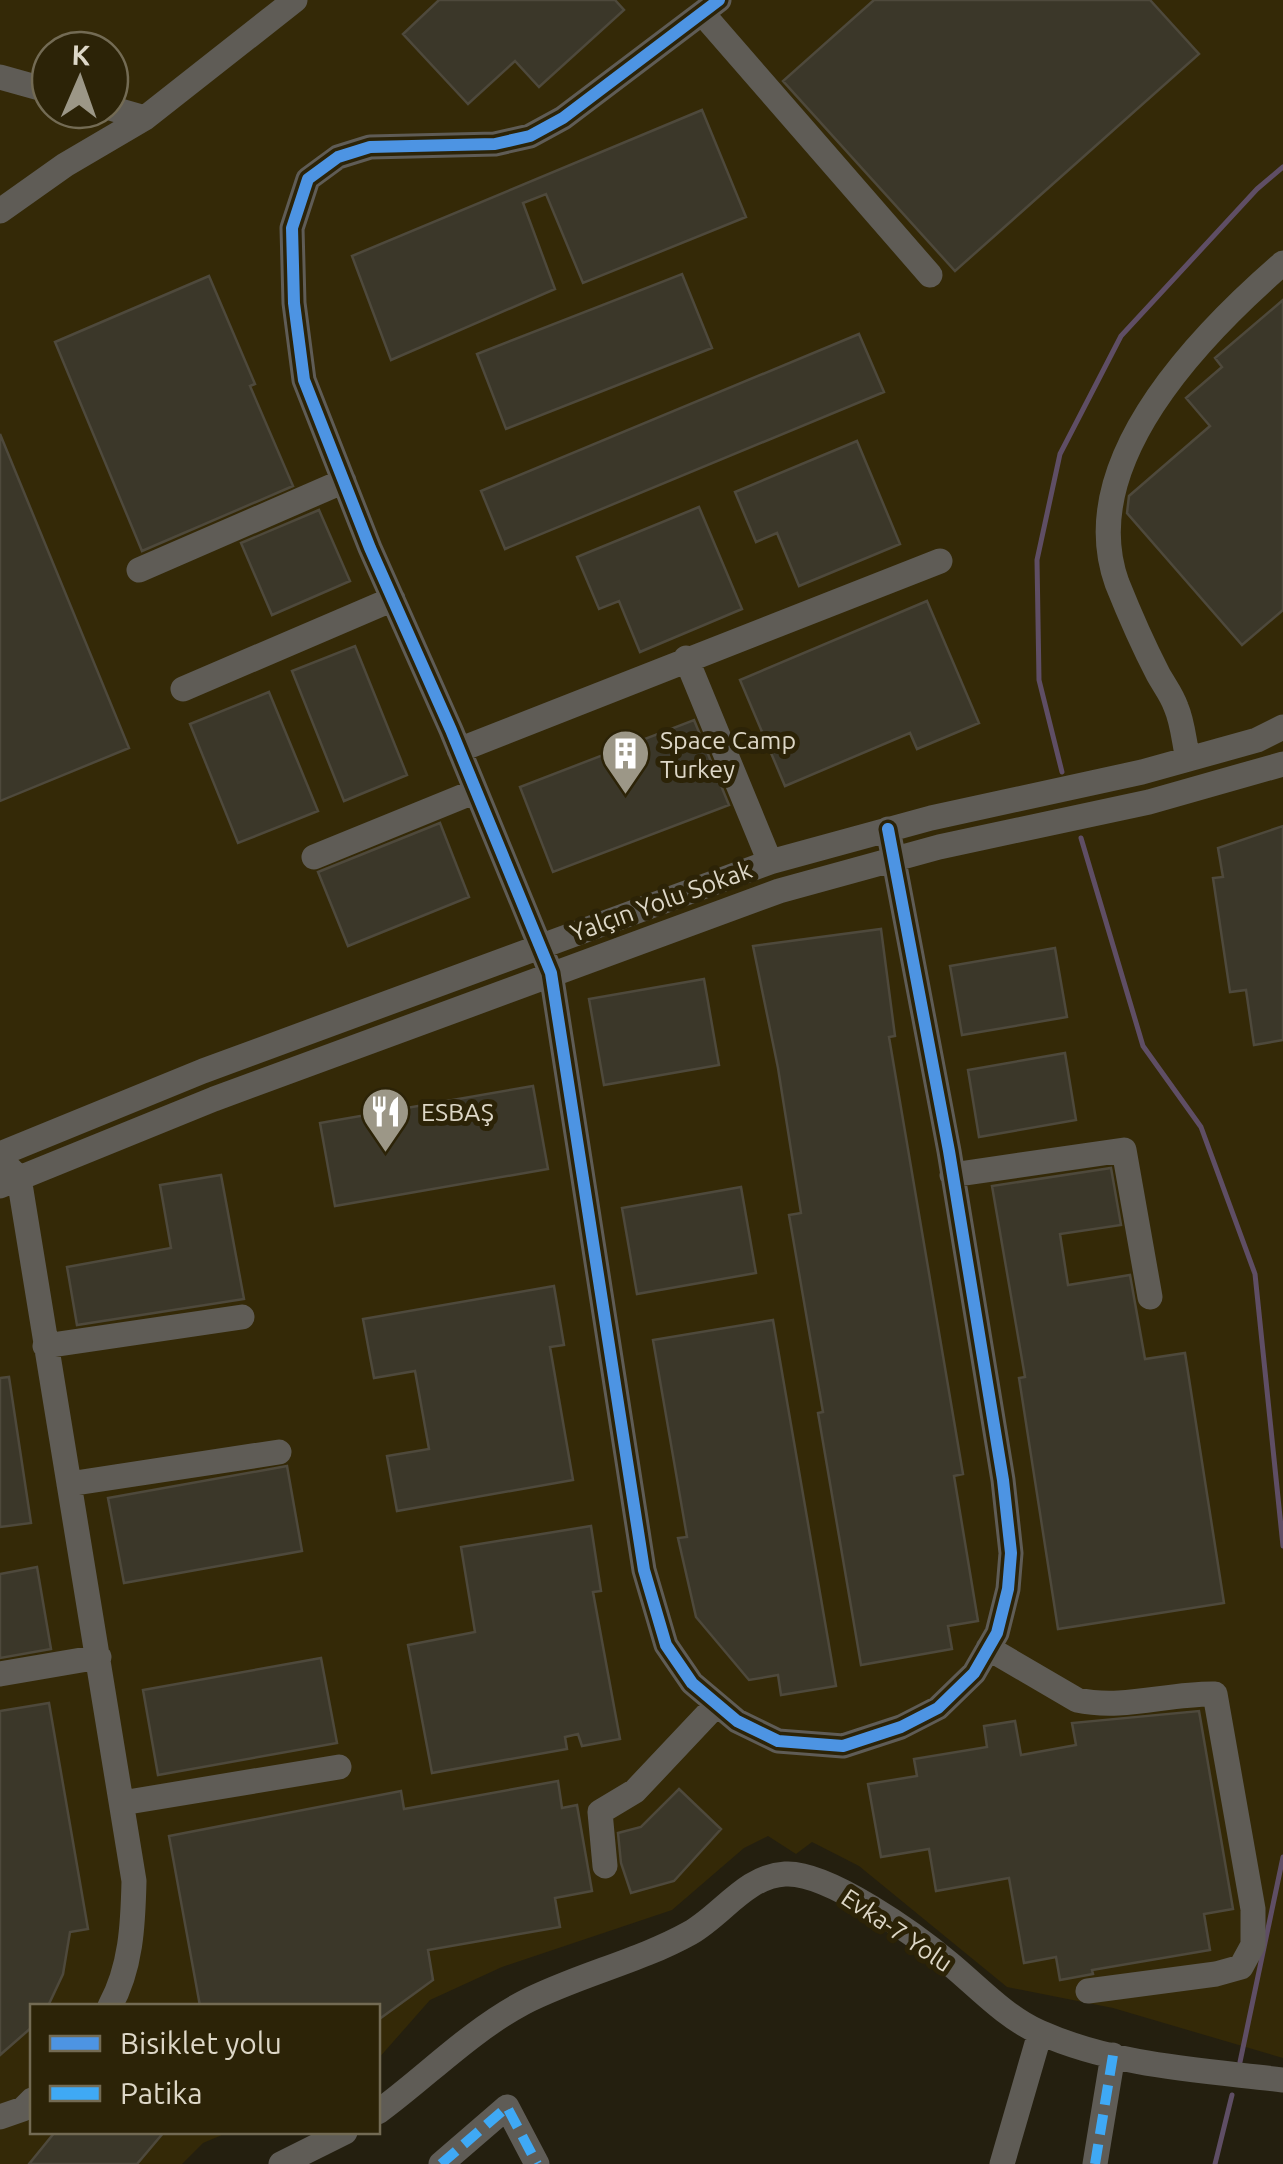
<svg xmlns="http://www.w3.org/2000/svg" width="1283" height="2164" font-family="Ubuntu,sans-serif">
  <rect width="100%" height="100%" fill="#241f0f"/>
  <path fill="#342907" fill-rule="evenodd" d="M0,0h1283v2058l-170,-50 -106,-21 -148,-121 -47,-24 -16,12 -28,-18 -24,12 -72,62 -170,57 -72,33 -52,59v-53h-346v126h197l-26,11 -21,21h-182zM50,50h60v60h-60z"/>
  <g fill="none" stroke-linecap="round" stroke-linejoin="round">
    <path stroke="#5f4e65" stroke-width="5" d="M1062,772l-23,-92 -2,-120 23,-106 61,-118 136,-147 26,-22
      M1081,838l62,208 58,81 54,147 28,272
      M1240,2062l43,-205
      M1215,2164l17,-69"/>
  </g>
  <path fill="#3b3729" stroke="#4e493c" stroke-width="2.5" d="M439,0h176l9,10 -85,77 -24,-26 -47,43 -65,-70z
    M874,0h276l49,54 -244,217 -172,-190z
    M702,110l44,107 -163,66 -37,-89 -23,9 32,86 -164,71 -39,-104z
    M682,274l30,74 -206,81 -29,-75z
    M209,276l46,108 -5,2 43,100 -151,65 -87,-209z
    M1283,300v310l-41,35 -115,-132 2,-17 81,-70 -24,-28 36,-31 -7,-9z
    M859,334l25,58 -379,157 -24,-58z
    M0,434l129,314 -129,53z
    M857,441l43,103 -101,42 -22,-53 -21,9 -21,-50z
    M699,507l43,102 -102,43 -21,-51 -20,8 -22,-52z
    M319,510l31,71 -78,34 -31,-72z
    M927,601l52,122 -62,26 -7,-16 -125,53 -45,-106z
    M355,646l52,129 -63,26 -52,-130z
    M269,692l49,119 -80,32 -48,-119z
    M694,720l35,85 -176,67 -33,-85z
    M440,823l29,74 -121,49 -30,-74z
    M1283,826v214l-29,5 -8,-55 -16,2 -17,-114 10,-1 -5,-29z
    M881,929l14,107 -6,1 74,437 -9,2 24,145 -30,5 4,23 -91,16 -43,-252 5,-1 -34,-197 12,-2 -23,-145 -25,-122z
    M1055,948l12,69 -105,18 -12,-69z
    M704,979l15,86 -115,20 -15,-86z
    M1065,1053l11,67 -97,17 -11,-67z
    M533,1086l15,83 -213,37 -15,-83z
    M1111,1168l10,57 -61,9 8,51 62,-10 15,84 40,-6 39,250 -166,26 -39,-251 6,-1 -33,-191z
    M221,1175l23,124 -167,26 -10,-58 104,-19 -11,-63z
    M741,1187l15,86 -119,21 -15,-86z
    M554,1286l10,59 -14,2 23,133 -176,31 -10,-55 42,-7 -14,-78 -41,7 -11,-59z
    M773,1320l63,366 -55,9 -3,-20 -29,5 -53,-63 -18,-79 9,-1 -34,-197z
    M9,1377l22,146 -31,4v-149z
    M287,1466l15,85 -178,32 -16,-85z
    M591,1526l10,65 -8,1 27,147 -38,7 -4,-12 -13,3 2,12 -135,24 -24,-128 67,-13 -14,-85z
    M37,1567l14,82 -51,9v-84z
    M321,1658l16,85 -179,32 -15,-85z
    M49,1703l39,226 -18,3 -7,42 -15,32h-16v21l-32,28v-344z
    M1199,1711l34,198 -29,5 6,36 -118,20 1,4 -33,6 -4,-23 -32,6 -15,-85 -73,13 -7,-42 -48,8 -13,-73 49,-8 -3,-17 73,-12 -3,-21 31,-5 6,34 55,-10 -4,-22z
    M558,1781l4,27 15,-3 15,86 -37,7 5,29 -132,23 5,30 -55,40v-14h-178l-31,-170 232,-45 3,18z
    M679,1789l42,40 -47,52 -43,12 -10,-30 -3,-30 23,-6z
    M55,2132h109l-27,32h-108z"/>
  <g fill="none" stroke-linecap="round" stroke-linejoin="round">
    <path stroke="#5f5c56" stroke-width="25" d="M719,0l-156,118 -33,18 -35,8 -125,3 -32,10 -30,22 -16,49 2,75 10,77 66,168 81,182 100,243 93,597 22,75 26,38 45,38 41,20 65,5 58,-19 37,-19 36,-35 23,-40 11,-44 3,-36 -8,-73 -54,-329 -61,-322
      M702,13l228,262
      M0,77l50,14
      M110,108l35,10
      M0,211l65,-46 80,-47 150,-118
      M139,570l205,-89
      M686,658l84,204
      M183,689l210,-90
      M459,750l481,-189
      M1188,759c-4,-17 -5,-36 -12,-52 -4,-12 -12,-22 -18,-33 -15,-29 -29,-61 -41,-91 -43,-120 83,-248 166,-320
      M314,857l162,-66
      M0,1154l203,-83 567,-209 161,-44 211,-46 115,-32 26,-13
      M10,1169l9,9 115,703c-1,44 -3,87 -24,125
      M952,1175l172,-25 26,147
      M0,1186l214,-87 565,-208 160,-44 210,-45 134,-38
      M45,1346l197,-29
      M69,1484l210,-32
      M988,1648l89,52c47,10 91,-7 138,-6l38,215v36l-12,22 -25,7 -128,17
      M0,1674l99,-17
      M122,1803l217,-36
      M605,1866l-5,-54 35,-21 82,-87
      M378,2112c49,-36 91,-80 145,-109 54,-28 115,-41 167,-70 32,-18 56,-57 95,-59 42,-3 131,61 164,89 28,23 56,54 90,69 76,34 162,38 244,48
      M0,2117l23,-8 9,-9
      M281,2164l64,-32
      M441,2164l66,-57 30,57
      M1002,2164l38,-131
      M1095,2164l18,-109"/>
    <path stroke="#3fa9f5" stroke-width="10" stroke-dasharray="20 10" stroke-linecap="butt" d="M441,2164l66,-57 30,57
      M1095,2164l18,-109"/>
    <defs>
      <path id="cycleway" d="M719,0l-156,118 -33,18 -35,8 -125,3 -32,10 -30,22 -16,49 2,75 10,77 66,168 81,182 100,243 93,597 22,75 26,38 45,38 41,20 65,5 58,-19 37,-19 36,-35 23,-40 11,-44 3,-36 -8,-73 -54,-329 -61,-322"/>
    </defs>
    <use href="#cycleway" stroke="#2c2307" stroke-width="19"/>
    <use href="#cycleway" stroke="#4d94e3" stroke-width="12"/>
  </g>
  <defs>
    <symbol id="building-pin" viewBox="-11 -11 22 30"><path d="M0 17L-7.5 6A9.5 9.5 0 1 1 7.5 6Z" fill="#9c9787" stroke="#2c2307"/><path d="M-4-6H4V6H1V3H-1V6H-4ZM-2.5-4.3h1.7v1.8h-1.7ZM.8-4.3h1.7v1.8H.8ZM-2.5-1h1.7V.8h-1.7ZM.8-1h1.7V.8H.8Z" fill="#fff"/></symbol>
    <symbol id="restaurant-pin" viewBox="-11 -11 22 30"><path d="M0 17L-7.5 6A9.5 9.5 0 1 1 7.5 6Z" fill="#9c9787" stroke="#2c2307"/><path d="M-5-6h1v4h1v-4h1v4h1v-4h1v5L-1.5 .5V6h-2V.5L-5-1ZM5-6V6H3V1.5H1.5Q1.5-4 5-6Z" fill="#fff"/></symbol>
  </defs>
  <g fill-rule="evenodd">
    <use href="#building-pin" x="598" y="726" width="55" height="75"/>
    <use href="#restaurant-pin" x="358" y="1084" width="55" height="75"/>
  </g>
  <g text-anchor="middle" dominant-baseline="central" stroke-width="10" stroke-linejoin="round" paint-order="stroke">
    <g font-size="25" fill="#ddd7c7" stroke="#2c2307" text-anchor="start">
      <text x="660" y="740">Space Camp<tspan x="660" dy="29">Turkey</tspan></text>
      <text x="421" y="1112">ESBAŞ</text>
    </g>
    <g font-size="25" fill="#ddd7c7" stroke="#2c2307">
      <text transform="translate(661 901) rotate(-20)">Yalçın Yolu Sokak</text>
      <text transform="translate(897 1930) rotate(34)">Evka-7 Yolu</text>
    </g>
  </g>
  <rect x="30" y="2004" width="350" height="130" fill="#2c2307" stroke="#736b54" stroke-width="2.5"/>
  <rect x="50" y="2036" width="50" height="15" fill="#4d94e3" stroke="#736b54" stroke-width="2.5"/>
  <text x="120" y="2054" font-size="30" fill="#ddd7c7">Bisiklet yolu</text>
  <rect x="50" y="2086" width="50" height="15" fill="#3fa9f5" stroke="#736b54" stroke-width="2.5"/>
  <text x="120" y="2104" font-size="30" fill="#ddd7c7">Patika</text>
  <g transform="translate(80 80) rotate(2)"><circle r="48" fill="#2c2307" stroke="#736b54" stroke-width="2.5"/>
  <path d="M0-8L18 38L0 25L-18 38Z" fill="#9c9787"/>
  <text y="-15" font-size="28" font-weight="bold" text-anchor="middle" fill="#ddd7c7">K</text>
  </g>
</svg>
